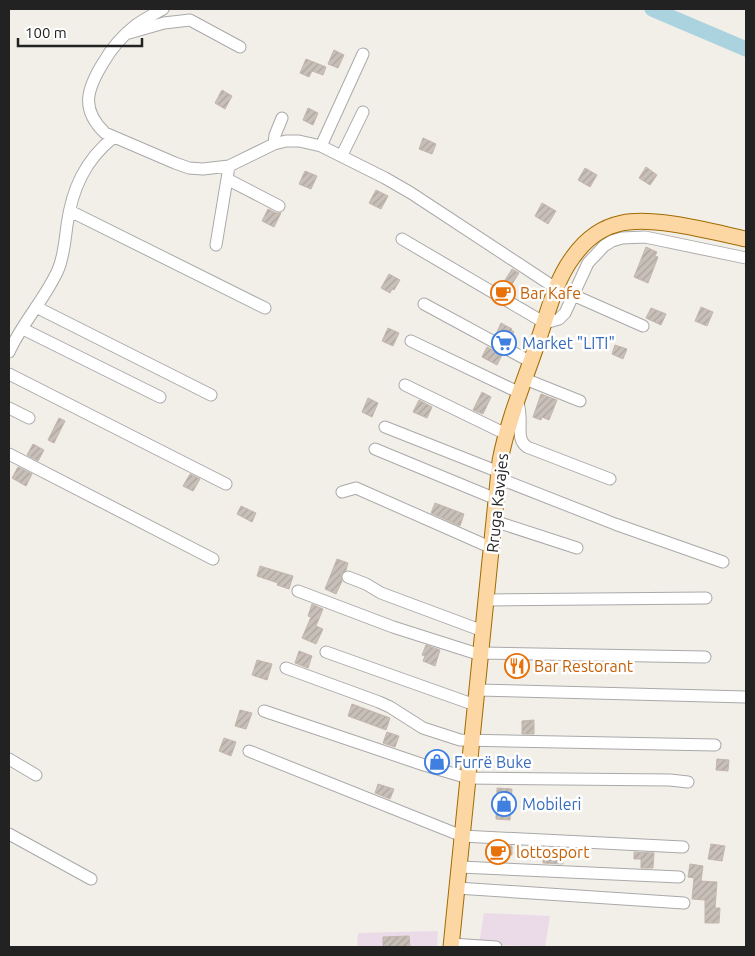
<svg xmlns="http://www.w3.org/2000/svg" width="755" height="956" font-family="Ubuntu,sans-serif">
  <defs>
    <pattern id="building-hatch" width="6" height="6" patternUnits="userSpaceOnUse" patternTransform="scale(1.25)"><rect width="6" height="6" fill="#c7bfb8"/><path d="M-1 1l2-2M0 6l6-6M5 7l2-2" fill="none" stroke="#aba49e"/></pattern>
  </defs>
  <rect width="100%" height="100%" fill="#f2efe9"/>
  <path fill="#ebdbe8" d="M484,913l66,3 -5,31 -66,-3z
    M438,931l-1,16h-80l1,-14z"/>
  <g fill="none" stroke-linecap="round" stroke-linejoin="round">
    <path stroke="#aad3df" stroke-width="15" d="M652,9l94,40"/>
  </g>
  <path fill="url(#building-hatch)" stroke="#c4b6ab" d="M334,50l10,5 -6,13 -10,-4z
    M306,59l20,8 -3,8 -11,-4 -3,6 -9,-4z
    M222,90l10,6 -7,13 -10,-6z
    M308,108l10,5 -5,12 -10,-5z
    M423,138l13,6 -4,10 -13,-5z
    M646,167l11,8 -7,10 -11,-7z
    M585,168l12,7 -7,12 -12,-7z
    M305,171l12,5 -6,13 -12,-5z
    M376,190l12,6 -7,13 -12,-6z
    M542,203l14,8 -8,13 -13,-8z
    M268,209l8,4h5l-7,14 -12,-6z
    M646,247l11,5 -2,4 3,1 -10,26 -14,-6z
    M512,269l7,4 -12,19 -7,-4z
    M389,274l11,6 -6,10 -2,-1 -2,4 -9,-5z
    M701,307l12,5 -6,14 -12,-5z
    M651,308l15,6 -5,11 -15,-7z
    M501,323l11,6 -1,1 3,2 -6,9 -12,-7z
    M388,328l11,5 -6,13 -11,-5z
    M615,345l12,4 -4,10 -11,-5z
    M487,347l15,8 -5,10 -15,-8z
    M482,392l9,5 -8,17 -10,-4z
    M541,394l16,6 -8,20 -7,-3 -1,3 -8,-3z
    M368,398l10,5 -6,14 -10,-5z
    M419,400l13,7 -5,11 -14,-6z
    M59,418l6,3 -11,22 -6,-3z
    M33,444l11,6 -6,11 -11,-6z
    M18,467l14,7 -6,12 -14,-8z
    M190,474l10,5 -7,12 -10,-5z
    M435,503l29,11 -4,12 -29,-13z
    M241,506l15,7 -4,9 -15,-8z
    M337,559l11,4 -2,7 -5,4 1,7 -6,13 -11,-5z
    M260,566l33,10 -4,13 -12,-4 1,-2 -21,-7z
    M312,604l11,5 -7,17 7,3 -7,15 -14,-6 9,-21 -3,-1z
    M426,645l14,5 -5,16 -12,-5 2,-5 -3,-1z
    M299,651l13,5 -4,12 -13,-5z
    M257,660l15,4 -5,16 -15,-5z
    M509,661h17v14h-17z
    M352,704l38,14 -4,12 -38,-14z
    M240,710l12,3 -6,16 -11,-3z
    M534,720v14h-12v-13z
    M387,732l12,4 -4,11 -12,-4z
    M224,738l12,4 -5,14 -12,-5z
    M717,759l12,1 -1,11 -12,-1z
    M378,784l16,5 -4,10 -15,-6z
    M497,788l15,1 -2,31 -14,-1z
    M711,844l14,2 -3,15 -14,-2z
    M495,845l17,1v9h-17z
    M634,852l20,1 -1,15h-12v-9h-7z
    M543,856h20v8l-20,-1z
    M690,864l13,2 -2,15 16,1 -2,26h5l-1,15h-14v-23l-13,-1 2,-21 -6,-1z
    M409,936l1,11h-27v-10z"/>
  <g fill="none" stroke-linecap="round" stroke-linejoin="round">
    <defs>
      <path id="minor" d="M163,9c-9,5 -19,10 -27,16 -13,10 -25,24 -33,38 -16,26 -23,46 2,70l70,30 14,5 14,1 26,-3 45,-22 12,-3h13l22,5 64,32 26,15 146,96
        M129,33l35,-10 26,-3 50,27
        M274,144l1,-9 7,-17
        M321,146l42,-92
        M342,155l21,-43
        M229,166l-2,13 52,27
        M70,211l195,97
        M402,239l143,84 14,-4 6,-6 23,-50 16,-17 8,-5 10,-3 23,-1 101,21
        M216,245l11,-66
        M573,295l70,31
        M424,304l107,58
        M36,307l175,88
        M23,329l137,68
        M411,341l109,52
        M9,352c13,-29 36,-53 49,-82 6,-14 7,-30 9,-45 5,-36 18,-65 47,-88
        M9,374l217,110
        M525,379l55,22
        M405,385l101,49
        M517,400c2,6 3,11 3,17 1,11 -3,23 7,30l83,32
        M9,408l20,10
        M385,427l114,45
        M375,449l121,50
        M9,454l204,105
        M498,478l117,46 108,38
        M342,492l14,-4 136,60
        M494,521l83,27
        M348,577l18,7 15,9 102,38
        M298,591l95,36 88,28
        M487,600l219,-2
        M326,652l149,53
        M481,653l224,4
        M286,668l93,34 11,5 33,21 37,12 255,5
        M477,690l269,7
        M264,711l160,54 44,13 202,2 18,2
        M249,751l213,85 221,11
        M9,759l27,16
        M9,834l82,45
        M460,867l219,10
        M457,888l227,15
        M452,944l44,3"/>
      <path id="major" d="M451,947l49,-486c8,-42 25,-81 38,-120 10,-28 17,-60 35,-84 12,-17 29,-30 49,-34 32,-7 91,9 124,16"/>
    </defs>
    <use href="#minor" stroke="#a9a9a9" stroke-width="13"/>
    <use href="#major" stroke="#a06c00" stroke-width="17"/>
    <use href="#minor" stroke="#fff" stroke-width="11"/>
    <use href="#major" stroke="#fcd6a3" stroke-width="15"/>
  </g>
  <defs>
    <symbol id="cafe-ring" viewBox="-11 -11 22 22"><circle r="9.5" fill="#fff" stroke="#e8710a" stroke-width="1.5"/><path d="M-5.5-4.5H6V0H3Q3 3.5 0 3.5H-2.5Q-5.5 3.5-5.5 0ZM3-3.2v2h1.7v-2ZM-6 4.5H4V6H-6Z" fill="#e8710a"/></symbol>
    <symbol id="supermarket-ring" viewBox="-11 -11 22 22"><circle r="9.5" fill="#fff" stroke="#3f7fe0" stroke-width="1.5"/><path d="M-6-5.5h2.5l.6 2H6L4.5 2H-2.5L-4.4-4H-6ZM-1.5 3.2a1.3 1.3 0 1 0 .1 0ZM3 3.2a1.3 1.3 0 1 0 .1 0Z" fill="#3f7fe0"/></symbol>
    <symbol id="restaurant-ring" viewBox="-11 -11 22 22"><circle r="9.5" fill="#fff" stroke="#e8710a" stroke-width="1.5"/><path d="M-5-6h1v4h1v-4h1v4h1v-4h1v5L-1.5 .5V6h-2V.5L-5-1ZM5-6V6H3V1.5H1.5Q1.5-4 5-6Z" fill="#e8710a"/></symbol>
    <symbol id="shop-ring" viewBox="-11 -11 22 22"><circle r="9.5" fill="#fff" stroke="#3f7fe0" stroke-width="1.5"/><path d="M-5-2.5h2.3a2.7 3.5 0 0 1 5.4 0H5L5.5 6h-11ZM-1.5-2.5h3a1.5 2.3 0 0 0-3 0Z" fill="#3f7fe0"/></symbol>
  </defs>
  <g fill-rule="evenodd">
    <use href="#cafe-ring" x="489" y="279" width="28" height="28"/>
    <use href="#supermarket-ring" x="490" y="329" width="28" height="28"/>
    <use href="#restaurant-ring" x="503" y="652" width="28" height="28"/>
    <use href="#shop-ring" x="423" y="748" width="28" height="28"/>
    <use href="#shop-ring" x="490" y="790" width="28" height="28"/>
    <use href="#cafe-ring" x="484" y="838" width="28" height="28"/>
  </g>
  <g text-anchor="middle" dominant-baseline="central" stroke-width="5" stroke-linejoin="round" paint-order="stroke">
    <g font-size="16" fill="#c56008" stroke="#fff" text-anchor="start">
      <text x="520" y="293">Bar Kafe</text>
      <text x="534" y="666">Bar Restorant</text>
      <text x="516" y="852">lottosport</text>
    </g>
    <g font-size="16" fill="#366cbe" stroke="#fff" text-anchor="start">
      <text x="522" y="343">Market "LITI"</text>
      <text x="454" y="762">Furrë Buke</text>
      <text x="522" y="804">Mobileri</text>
    </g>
    <g font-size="16" fill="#222" stroke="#fff">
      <text transform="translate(497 503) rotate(-84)">Rruga Kavajes</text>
    </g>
  </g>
  <rect width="755" height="956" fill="none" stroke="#222222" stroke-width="20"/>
  <path d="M18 38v8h124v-8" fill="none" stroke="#222222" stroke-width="2.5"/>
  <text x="25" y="38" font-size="15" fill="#222222" stroke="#ffffff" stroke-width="4" paint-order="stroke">100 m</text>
</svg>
